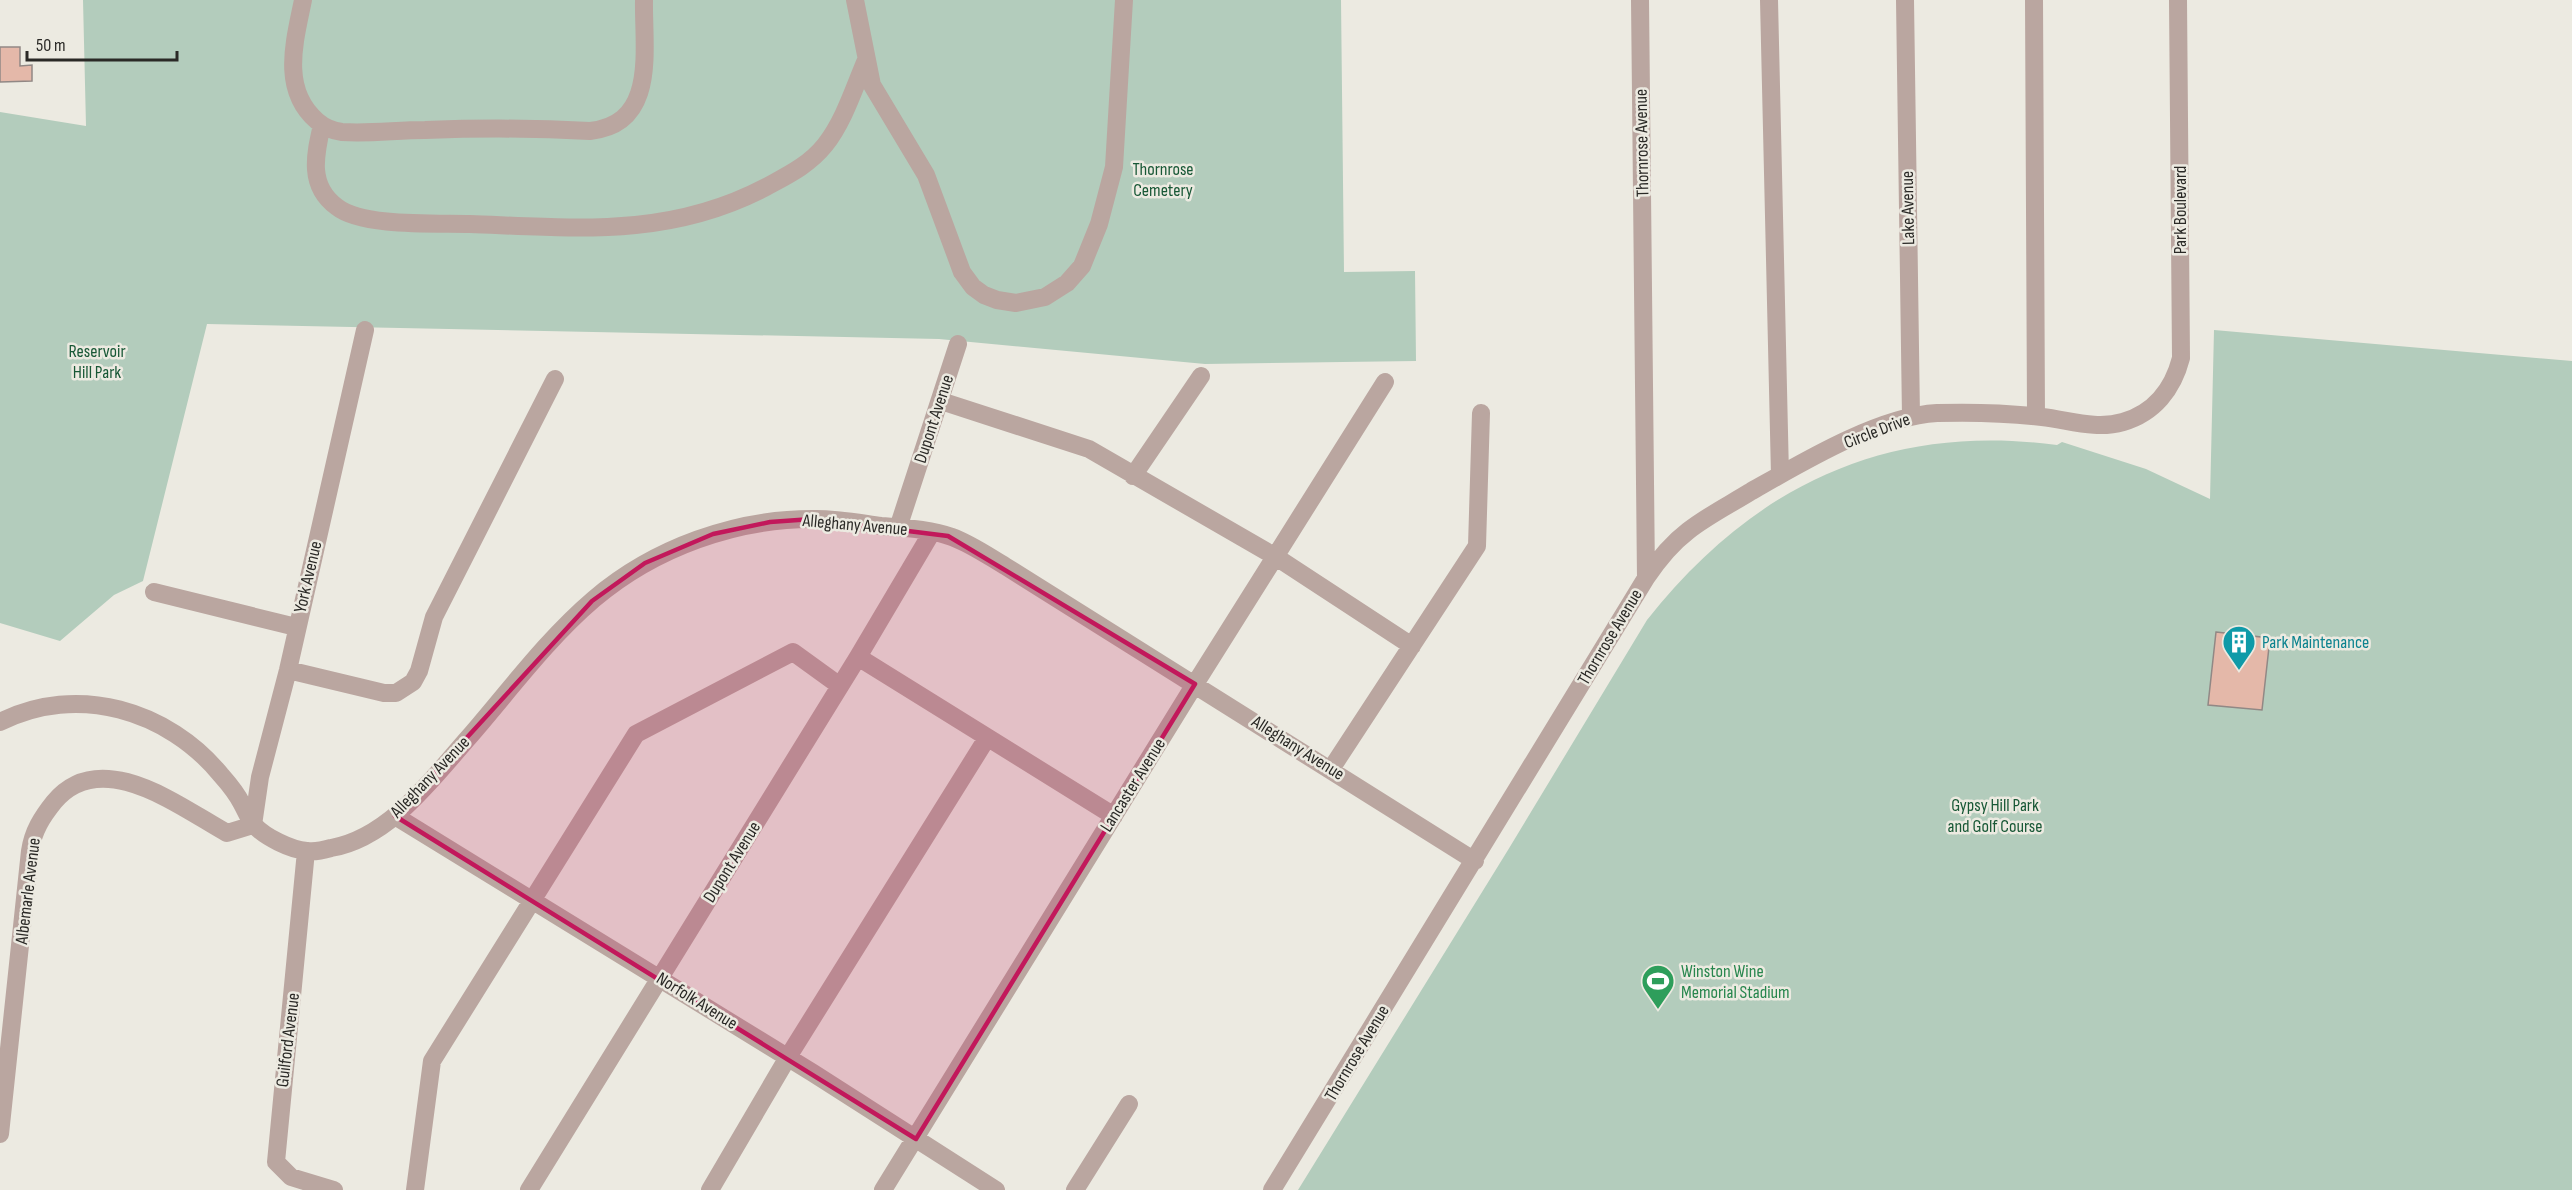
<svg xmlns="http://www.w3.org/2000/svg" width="2572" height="1190" font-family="'Sofia Sans Condensed',sans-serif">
  <rect width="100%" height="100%" fill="#eceae1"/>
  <path fill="#b3ccbc" d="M83,0h1258l3,272 71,-1 1,90 -211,3 -266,-25 -732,-15 -64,257 -29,14 -54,46 -60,-18v-511l86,14z
    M2214,330l358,31v829h-1274l210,-340 139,-230c106,-134 239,-198 410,-175l5,-3 84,27 64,30z"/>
  <path fill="#e4b8a9" stroke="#918885" stroke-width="1.5" d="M0,47h20v19l12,-1v16l-32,1z
    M2216,632l54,6 -8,72 -54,-5z"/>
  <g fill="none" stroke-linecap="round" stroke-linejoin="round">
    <path stroke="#baa6a0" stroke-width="18" d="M303,0c-8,40 -23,89 14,121 7,6 16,10 25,11 27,2 55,-2 83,-2 54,-2 110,-2 165,1 68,-7 53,-82 54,-131
      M855,0l17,85 54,90 36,97 11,15 11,8 13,5 19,3 29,-6 22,-14 15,-17 17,-42 15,-57 10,-167
      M1640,0l6,578
      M1769,0l11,475
      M1905,0l6,417
      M2034,0l2,416
      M322,125c-7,30 -14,61 15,82 25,20 99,16 133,17 106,4 199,14 296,-37 22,-12 43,-22 59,-42 19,-24 29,-57 41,-85
      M941,401l148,48 187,108 136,89
      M1133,476l68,-100
      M898,528l60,-184
      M154,592l142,35
      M858,657l256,159
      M288,670l96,23h12l17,-11 6,-11 15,-54 121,-238
      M0,722c77,-39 168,-12 221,53 8,9 16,19 21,29 4,7 7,16 12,21 11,12 37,25 53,26 7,1 17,-1 24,-3 58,-10 101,-69 138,-111 40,-46 78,-98 125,-138 60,-51 142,-81 222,-80 22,0 43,4 65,7 24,2 49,3 71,11 19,7 36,19 53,29l470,295
      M1331,769l146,-223 4,-133
      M395,816l418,257 183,117
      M306,851l-30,311 15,15 43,13
      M0,1134l30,-283c3,-20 12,-34 24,-49 47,-57 126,5 173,31l26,-8 7,-48 28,-107 77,-340
      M415,1190l17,-129 204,-327 157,-82 47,34
      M529,1190l329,-533 74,-125
      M710,1190l78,-133 199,-319
      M883,1190l312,-506 190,-302
      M1075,1190l54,-86
      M1272,1190l374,-612c12,-18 25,-34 42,-47 19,-15 41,-26 62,-39 51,-29 129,-76 187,-79 35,-1 71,0 105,4 27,3 54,13 81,5 31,-9 50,-33 58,-64l-3,-358"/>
  </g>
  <path fill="#c2185b" fill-opacity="0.2" stroke="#c2185b" stroke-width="4.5" stroke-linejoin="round" d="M812,519l136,17 247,148 -279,455 -521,-323 197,-215 53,-38 68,-29 57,-12z"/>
  <defs>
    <symbol id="building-pin" viewBox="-11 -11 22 30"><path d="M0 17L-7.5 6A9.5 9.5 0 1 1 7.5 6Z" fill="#0f9aa8" stroke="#eceae1"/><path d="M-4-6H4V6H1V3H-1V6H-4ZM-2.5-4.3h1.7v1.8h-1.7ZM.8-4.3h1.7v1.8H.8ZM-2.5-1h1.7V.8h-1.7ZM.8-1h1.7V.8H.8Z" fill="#fff"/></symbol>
    <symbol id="stadium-pin" viewBox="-11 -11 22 30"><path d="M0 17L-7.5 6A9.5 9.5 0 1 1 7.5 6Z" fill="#2e9e5b" stroke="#eceae1"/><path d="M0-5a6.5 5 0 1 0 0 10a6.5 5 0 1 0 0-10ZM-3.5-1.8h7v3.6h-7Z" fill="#fff"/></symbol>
  </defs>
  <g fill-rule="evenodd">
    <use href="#building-pin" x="2220" y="623" width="38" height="52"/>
    <use href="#stadium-pin" x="1639" y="962" width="38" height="52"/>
  </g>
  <g text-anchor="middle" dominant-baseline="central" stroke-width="5" stroke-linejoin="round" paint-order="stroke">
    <g font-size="18" fill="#2a2926" stroke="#eceae1">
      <text transform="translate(1642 143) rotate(-91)">Thornrose Avenue</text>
      <text transform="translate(1908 208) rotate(-91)">Lake Avenue</text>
      <text transform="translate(2180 210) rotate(-90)">Park Boulevard</text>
      <text transform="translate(934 419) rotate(-72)">Dupont Avenue</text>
      <text transform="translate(1877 431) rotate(-21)">Circle Drive</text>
      <text transform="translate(855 525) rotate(5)">Alleghany Avenue</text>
      <text transform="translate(308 577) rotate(-77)">York Avenue</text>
      <text transform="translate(1610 637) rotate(-59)">Thornrose Avenue</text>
      <text transform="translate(1298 748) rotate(32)">Alleghany Avenue</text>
      <text transform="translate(430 777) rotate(-46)">Alleghany Avenue</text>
      <text transform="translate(1133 785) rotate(-58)">Lancaster Avenue</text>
      <text transform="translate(732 862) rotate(-58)">Dupont Avenue</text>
      <text transform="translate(28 891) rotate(-83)">Albemarle Avenue</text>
      <text transform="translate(697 1001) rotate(32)">Norfolk Avenue</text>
      <text transform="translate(288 1040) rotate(-83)">Guilford Avenue</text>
      <text transform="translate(1357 1053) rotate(-59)">Thornrose Avenue</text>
    </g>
    <g font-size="18" fill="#185836" stroke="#eceae1">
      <text x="1163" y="169">Thornrose<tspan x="1163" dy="21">Cemetery</tspan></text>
      <text x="97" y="351">Reservoir<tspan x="97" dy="21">Hill Park</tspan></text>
      <text x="1995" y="805">Gypsy Hill Park<tspan x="1995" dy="21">and Golf Course</tspan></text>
    </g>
    <g font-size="18" fill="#0d838f" stroke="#eceae1" text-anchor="start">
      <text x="2262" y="642">Park Maintenance</text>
    </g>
    <g font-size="18" fill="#27864d" stroke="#eceae1" text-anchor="start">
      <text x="1681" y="971">Winston Wine<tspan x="1681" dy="21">Memorial Stadium</tspan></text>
    </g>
  </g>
  <path d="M27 51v9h150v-9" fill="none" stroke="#2a2926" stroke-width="3"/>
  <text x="36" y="51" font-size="18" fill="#2a2926" stroke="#eceae1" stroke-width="4.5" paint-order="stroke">50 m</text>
</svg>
